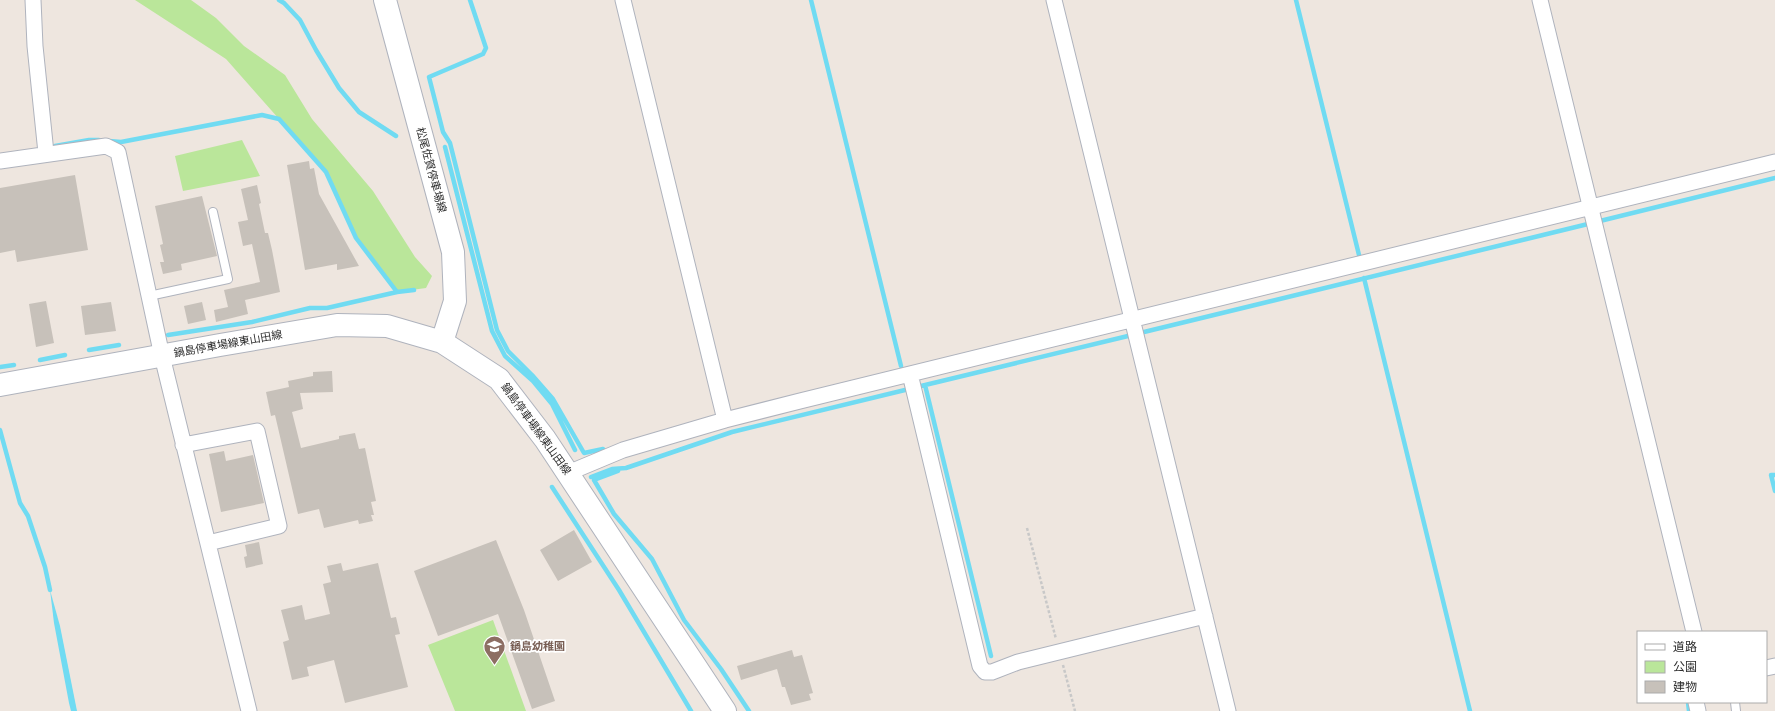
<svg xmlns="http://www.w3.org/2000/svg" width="1775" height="711" font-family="'Varela Round','Noto Sans JP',sans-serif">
  <rect width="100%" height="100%" fill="#eee6df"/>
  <path fill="#bae69a" d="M135,0h56l25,18 28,28 41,29 27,44 61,72 42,66 17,19 -6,12 -29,4 -41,-54 -30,-66 -100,-113z
    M242,140l18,36 -77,15 -8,-35z
    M493,620l33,91h-71l-27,-66z"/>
  <path fill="#70dbf2" d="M50,590l10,36 17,85h-6l-2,-8 -15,-80z"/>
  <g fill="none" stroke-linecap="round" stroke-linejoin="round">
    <path stroke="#70dbf2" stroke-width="4.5" d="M279,0l5,3 16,17 16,30 23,38 20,24 37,24
      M470,0l16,48 -3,6 -54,23 14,55 7,11 47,187 11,21 24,24 21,24 31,54 19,-4
      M811,0l90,366
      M1296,0l63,255
      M109,141l12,1 141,-27 17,4 47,53 30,66 41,54
      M55,146l34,-6h10
      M445,147l47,184 13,25 28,25 19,23 23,46
      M1600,221l175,-43
      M1364,278l106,433
      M1144,332l444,-108
      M168,335l84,-13 58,-14h17l70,-16 17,-2
      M89,350l30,-5
      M40,360l25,-5
      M0,367l14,-2
      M925,385l66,271
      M921,386l207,-50
      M0,430l20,73 8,13 17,51 5,23
      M618,471l-24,9 20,34 38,45 32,61 37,49 28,42
      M1775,475h-4l4,16
      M591,477l21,-8 14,-1 106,-36 173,-42
      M552,487l67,103 72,121
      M1688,702l1,9"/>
  </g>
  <path fill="#c7c1ba" d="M309,161l1,8 4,-1 5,26 40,72 -22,4v-6l-32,6 -18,-105z
    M75,175l13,75 -71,12 -2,-12 -15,3v-65z
    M257,185l4,18 -2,1 6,29h3l4,17 8,42 -35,8 3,14 -32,8 -2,-12 14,-3 -4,-17 36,-8 -8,-38 -9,2 -5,-24 10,-2 -7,-31z
    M202,196l15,60 -36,8 1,6 -19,4 -3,-12h4l-4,-17 3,-1 -8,-38z
    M46,301l8,42 -18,4 -7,-43z
    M111,302l5,29 -31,4 -4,-29z
    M202,302l4,18 -18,4 -4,-18z
    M332,371l1,21 -33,1 3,16 -11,3 9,36 38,-9v-3l16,-3 4,16 6,-1 11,53 -5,1 3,13h-3l2,6 -14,3 -1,-4 -34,8 -5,-19 -21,5 -23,-99 -4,1 -5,-24 23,-5 -1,-6 25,-5v-4z
    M224,451l2,10 27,-6 11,48 -43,9 -12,-58z
    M574,530l18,32 -34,19 -18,-31z
    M496,540l28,70 31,91 -23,8 -34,-95 -60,22 -24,-65z
    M259,542l4,22 -17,4 -2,-11 3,-1 -2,-11z
    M341,563l2,8 35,-8 13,55 5,-1 4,17 -5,1 13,52 -63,16 -11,-43 -27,7 2,9 -17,4 -9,-38 6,-2 -8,-30 21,-5 3,15 25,-6 -7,-30 8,-2 -4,-16z
    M792,650l2,7 8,-2 11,38 -4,1 2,6 -20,5 -6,-18h-3l-5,-18 -36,11 -4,-14z"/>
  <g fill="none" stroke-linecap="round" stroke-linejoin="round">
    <defs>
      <path id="service" d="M149,296l79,-17 -15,-67
        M1735,702l1,9"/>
      <path id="minor" d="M33,0l2,46 11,107
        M623,0l102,420
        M1054,0l174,711
        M1540,0l154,632
        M0,161l106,-15 12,6 44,204 87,355
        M910,374l70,292 5,6h7l26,-10 187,-46
        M183,445l74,-14 22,95 -71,17
        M568,473l55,-23 102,-30 75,-19 975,-239
        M1766,668l9,-2
        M1696,702l2,9"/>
      <path id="secondary" d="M385,0l68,252 2,49 -13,41
        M0,385l220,-40 117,-20 50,1 55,16 57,37 46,60 180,272"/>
    </defs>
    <use href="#service" stroke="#afb3bd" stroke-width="10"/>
    <use href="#minor" stroke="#afb3bd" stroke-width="17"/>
    <use href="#secondary" stroke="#afb3bd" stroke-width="24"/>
    <path stroke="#c8c8c8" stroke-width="2.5" stroke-dasharray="3 2" stroke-linecap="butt" d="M1027,528l29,111
      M1063,665l12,46"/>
    <use href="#service" stroke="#fff" stroke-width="8"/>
    <use href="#minor" stroke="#fff" stroke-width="15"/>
    <use href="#secondary" stroke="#fff" stroke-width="22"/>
  </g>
  <defs>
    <symbol id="school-pin" viewBox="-11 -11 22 30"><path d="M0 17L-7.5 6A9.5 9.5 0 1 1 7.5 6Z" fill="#8d6e63" stroke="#fff"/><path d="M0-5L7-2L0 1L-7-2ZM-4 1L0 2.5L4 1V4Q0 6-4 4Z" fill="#fff"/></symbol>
  </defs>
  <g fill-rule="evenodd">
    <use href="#school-pin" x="482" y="634" width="25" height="34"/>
  </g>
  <g text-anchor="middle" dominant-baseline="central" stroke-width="3.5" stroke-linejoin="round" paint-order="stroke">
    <g font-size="11" fill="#2d2d2d" stroke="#fff">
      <text transform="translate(431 170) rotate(75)">松尾佐賀停車場線</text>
      <text transform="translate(228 344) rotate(-10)">鍋島停車場線東山田線</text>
      <text transform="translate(536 429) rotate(54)">鍋島停車場線東山田線</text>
    </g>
    <g font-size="11" font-weight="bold" fill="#785e54" stroke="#fff" text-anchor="start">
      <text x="510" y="646">鍋島幼稚園</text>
    </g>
  </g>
  <rect x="1637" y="631" width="130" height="72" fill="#ffffff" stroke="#ababab"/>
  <rect x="1645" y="644" width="20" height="6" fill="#ffffff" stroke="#ababab"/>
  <text x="1673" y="651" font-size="12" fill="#2d2d2d">道路</text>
  <rect x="1645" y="661" width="20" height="12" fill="#bae69a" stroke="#ababab"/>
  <text x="1673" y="671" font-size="12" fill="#2d2d2d">公園</text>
  <rect x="1645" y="681" width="20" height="12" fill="#c7c1ba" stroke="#ababab"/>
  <text x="1673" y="691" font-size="12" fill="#2d2d2d">建物</text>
</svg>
